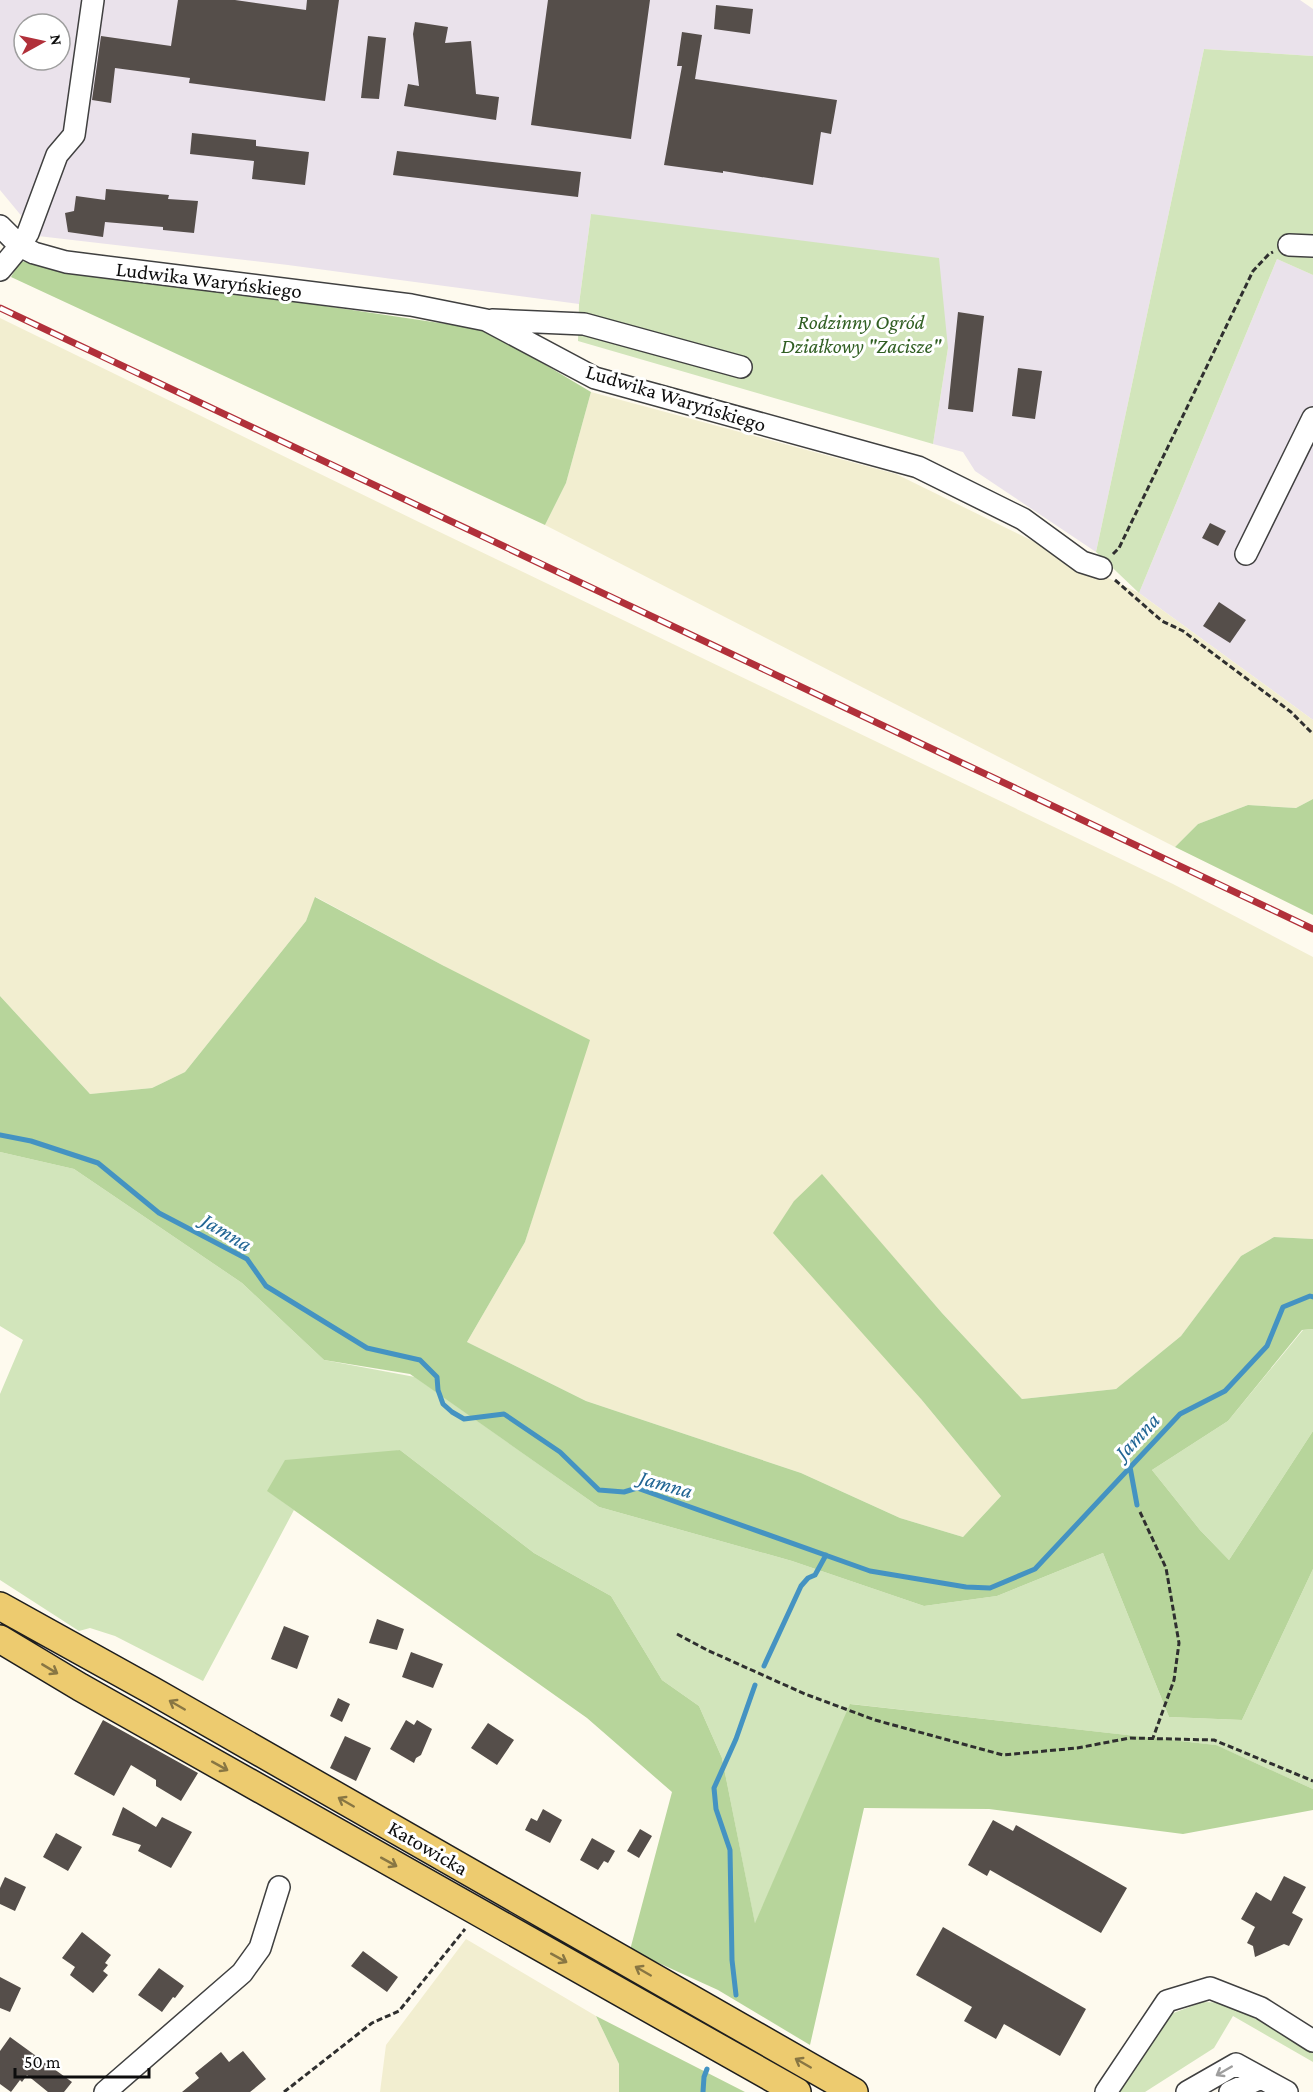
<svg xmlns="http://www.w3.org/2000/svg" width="1313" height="2092" font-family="'Crimson Pro',serif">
  <rect width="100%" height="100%" fill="#fefaee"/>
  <path fill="#eae2eb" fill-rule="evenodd" d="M0,0h1300l13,9v47l-109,-7 -108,503 -121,-81 -12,-19 -30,-8 15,-96 -357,-134 -12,90 -291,-39 -250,-29 -38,-46zM24,24h36v36h-36z
    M1277,259l36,16v445l-174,-127z"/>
  <path fill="#f2eed0" d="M0,318l423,206 750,360 140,73v282l-39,-2 -33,19 -60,80 -65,53 -94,10 -80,-86 -120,-138 99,224 80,97 -38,41 -63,-19 -99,-45 -215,-72 -119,-59 58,-100 21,-68 -102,-208 -128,-69 -10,24 -121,151 -33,16 -62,6 -90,-98z
    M591,392l305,82 243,119 174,127v79l-17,9 -48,-3 -50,19 -23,23 -630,-322 21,-42z
    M466,1939l130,77 23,48v28h-239l6,-47z"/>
  <path fill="#d2e5bb" d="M1204,49l109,7v219l-36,-16 -138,334 -43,-41z
    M591,214l348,44 9,90 -15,96 -355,-103 1,-37z
    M0,1152l74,17 168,114 82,77 91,17 184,130 193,54 132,45 73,-10 106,-43 66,164 73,3 71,-151v220l-98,-44 -364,-41 -96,220 -33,-166 -23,-52 -37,-26 -51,-84 -77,-43 -134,-103 -132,41 26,19 -91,171 -88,-45 -25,-8 -11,3 -79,-51v-186l23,-54 -23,-14z
    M1313,1329v102l-84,129 -29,-30 -48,-60 76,-49 75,-91z
    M1203,2002l25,1 85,49v10l-80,-46 -19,32 -69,44h-33l48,-74z"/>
  <path fill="#b7d59b" d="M20,261l467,69 104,62 -25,91 -21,42 -534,-248z
    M1313,799v116l-138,-68 23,-23 50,-19 48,3z
    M315,897l129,69 146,74 -65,202 -58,100 119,59 215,72 99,45 63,19 38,-41 -80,-97 -148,-166 21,-32 28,-27 120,139 80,86 94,-10 65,-53 60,-80 33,-19 39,2v90l-11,1 -74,91 -76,49 48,60 29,30 84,-129v138l-71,151 -73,-3 -66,-164 -106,43 -73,10 -132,-45 -193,-54 -189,-133 -86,-14 -82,-77 -168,-114 -74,-17v-156l90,98 62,-6 33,-16 121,-151z
    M400,1450l134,103 77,43 51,84 37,26 23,52 33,165 95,-219 366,41 97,44v21l-130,24 -194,-25 -125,-1 -54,237 -92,-55 -88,-40 42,-158 -85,-74 -320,-227 18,-31z
    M596,2016l149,76h-126v-28z"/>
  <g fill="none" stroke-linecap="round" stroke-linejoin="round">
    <path stroke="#4493c2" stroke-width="5" d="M0,1135l31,6 67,22 61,50 88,46 19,27 101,62 53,12 17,17 1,13 5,14 9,8 12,7 40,-5 56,38 39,38 25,2 13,-4 233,83 96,16 24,1 45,-19 145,-155 45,-23 42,-45 16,-39 27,-11 3,1
      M1130,1467l7,38
      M764,1666l37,-80 7,-8 7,-3 11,-20
      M736,1995l-4,-35 -2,-110 -14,-41 -2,-21 22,-49 19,-54
      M703,2092l1,-15 3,-8"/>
  </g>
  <path fill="#554e4a" d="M178,0h57l71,10 1,-10h32l-14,101 -136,-18 1,-5 -75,-10 -4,35 -19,-3 9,-64 70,10z
    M548,0h102l-19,139 -100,-14z
    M716,5l37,4 -3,25 -36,-5z
    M415,22l33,5 -3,16 26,-2 5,53 23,3 -3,23 -92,-14 4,-22 11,2 -6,-52z
    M682,32l20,3 -7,44 142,21 -6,34 -10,-2 -8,53 -90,-14v2l-59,-8 18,-99h-5z
    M368,36l18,2 -7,61 -18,-1z
    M192,133l64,7v6l53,6 -4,33 -53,-6 2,-18 -64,-7z
    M397,151l184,21 -3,25 -185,-22z
    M106,189l63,6 -1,4 30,2 -4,32 -31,-3v-3l-58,-5 -2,15 -35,-5 -3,-19 9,-2 2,-15 29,4z
    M958,312l26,4 -11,96 -25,-3z
    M1018,368l24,3 -7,48 -23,-3z
    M1210,523l16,8 -8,15 -16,-8z
    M1219,602l27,18 -16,23 -27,-17z
    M377,1619l27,10 -7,21 -28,-7z
    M284,1626l25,10 -12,33 -26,-10z
    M411,1652l32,12 -10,24 -31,-11z
    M338,1698l12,6 -8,18 -12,-6z
    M103,1720l95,53 -17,28 -25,-15v-6l-25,-15 -17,31 -40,-22z
    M406,1720l8,5 3,-5 15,9 -11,26 -5,3 -2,5 -24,-14z
    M488,1723l26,17 -17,25 -26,-17z
    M345,1736l26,12 -15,33 -26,-13z
    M123,1807l33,20 6,-10 30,15 -21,36 -33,-17 3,-6 -29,-10z
    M543,1809l19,11 -12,23 -25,-13 6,-12 6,3z
    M993,1820l20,11 3,-6 111,63 -26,45 -111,-63 -3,6 -19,-11z
    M640,1829l12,7 -13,22 -12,-7z
    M56,1833l26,14 -14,24 -25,-14z
    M592,1838l23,13 -7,12 -4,-2 -6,9 -18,-10z
    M1284,1876l22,11 -14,26 11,6 -14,27 -5,-2 -29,13 -2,-11 -6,-3 8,-16 -14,-8 15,-27 15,9z
    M5,1877l21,10 -11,24 -15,-7v-16z
    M943,1927l143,82 -26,47 -56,-32 -8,15 -32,-18 8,-14 -56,-32z
    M82,1932l29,23 -6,8 3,2 -5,6 5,4 -15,18 -23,-18 5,-8 -13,-9z
    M363,1951l35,26 -11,15 -36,-26z
    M159,1968l25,18 -9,12 -2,-1 -11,15 -24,-17z
    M0,1977l21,11 -11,24 -10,-4z
    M10,2037l62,45 -8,10h-16l-21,-17 -5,7 -2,-2 -9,12 -11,-8v-33z
    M243,2051l23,28 -16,13h-68l17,-14 -4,-5 26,-21 8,10z"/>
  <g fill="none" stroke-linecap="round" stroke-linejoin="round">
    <defs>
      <path id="minor" d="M93,0l-19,135 -17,20 -29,78 -8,13 14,7 32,9 345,43 75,15 109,58 323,89 105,52 59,43 19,6
        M0,226l20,20 -20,24
        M1289,245l24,1
        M492,320l92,4 157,43
        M1246,554l67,-136
        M105,2092l137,-119 18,-25 19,-61
        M1106,2092l61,-91 43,-13 51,20 52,33
        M1187,2092l49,-28 51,28
        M1230,2092l31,-14"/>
      <path id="major" d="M0,1606l153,85 701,401
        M0,1639l80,48 717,405"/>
    </defs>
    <use href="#minor" stroke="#404040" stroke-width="24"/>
    <use href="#major" stroke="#1e1e1e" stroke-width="30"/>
    <path stroke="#2f2f2f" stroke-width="3" stroke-dasharray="6 3" stroke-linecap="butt" d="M1113,554l6,-6 134,-277 16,-17 4,-2
      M1115,580l47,41 21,10 108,81 22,22
      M1140,1512l26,56 13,75 -5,37 -21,58
      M677,1634l30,16 98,44 70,26 128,35 74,-7 53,-10 84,2 99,41
      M284,2092l88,-69 27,-12 66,-82"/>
    <use href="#minor" stroke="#fff" stroke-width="21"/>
    <use href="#major" stroke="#edcb6f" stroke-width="27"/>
    <defs>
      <path id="rail" d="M0,308l1313,621"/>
    </defs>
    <use href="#rail" stroke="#b1303a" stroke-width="7"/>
    <use href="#rail" stroke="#fff" stroke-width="4.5" stroke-dasharray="14" stroke-linecap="butt"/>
  </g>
  <defs><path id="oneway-shaft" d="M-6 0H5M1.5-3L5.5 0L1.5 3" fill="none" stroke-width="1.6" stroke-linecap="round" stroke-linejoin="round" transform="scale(1.5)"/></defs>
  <g stroke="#887643">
    <use href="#oneway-shaft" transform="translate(50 1669) rotate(31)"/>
    <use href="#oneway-shaft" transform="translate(177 1705) rotate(-150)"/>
    <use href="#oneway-shaft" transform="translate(220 1766) rotate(29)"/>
    <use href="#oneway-shaft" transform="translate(346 1802) rotate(-150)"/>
    <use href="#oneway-shaft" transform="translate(389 1862) rotate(29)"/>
    <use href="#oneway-shaft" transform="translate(559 1958) rotate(29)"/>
    <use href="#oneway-shaft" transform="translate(643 1971) rotate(-150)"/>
    <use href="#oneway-shaft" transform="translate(803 2063) rotate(-150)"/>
  </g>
  <use stroke="#9e9e9e" href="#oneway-shaft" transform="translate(1224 2071) rotate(150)"/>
  <g text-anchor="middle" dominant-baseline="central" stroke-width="6" stroke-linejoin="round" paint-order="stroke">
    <g font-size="21" fill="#0d0d0d" stroke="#fff">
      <text transform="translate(209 280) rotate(7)">Ludwika Waryńskiego</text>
      <text transform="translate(676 398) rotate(17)">Ludwika Waryńskiego</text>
      <text transform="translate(428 1848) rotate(30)">Katowicka</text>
    </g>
    <g font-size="21" font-style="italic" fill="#315f23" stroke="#fff">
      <text x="861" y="322">Rodzinny Ogród<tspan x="861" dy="24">Działkowy "Zacisze"</tspan></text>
    </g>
    <g font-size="22" font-style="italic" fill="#216594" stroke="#fff">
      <text transform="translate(227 1232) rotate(31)">Jamna</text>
      <text transform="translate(1137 1436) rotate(-47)">Jamna</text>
      <text transform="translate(666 1484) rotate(16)">Jamna</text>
    </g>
  </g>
  <g transform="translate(42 42) rotate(82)"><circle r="28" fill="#ffffff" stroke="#9e9e9e" stroke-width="1.5"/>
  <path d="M0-4.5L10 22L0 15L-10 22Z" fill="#b1303a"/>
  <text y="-9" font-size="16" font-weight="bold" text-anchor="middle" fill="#0d0d0d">N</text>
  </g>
  <path d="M15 2068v9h134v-9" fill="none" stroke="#0d0d0d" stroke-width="3"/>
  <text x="24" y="2068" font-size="18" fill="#0d0d0d" stroke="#ffffff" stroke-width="4.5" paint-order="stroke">50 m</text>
</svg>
